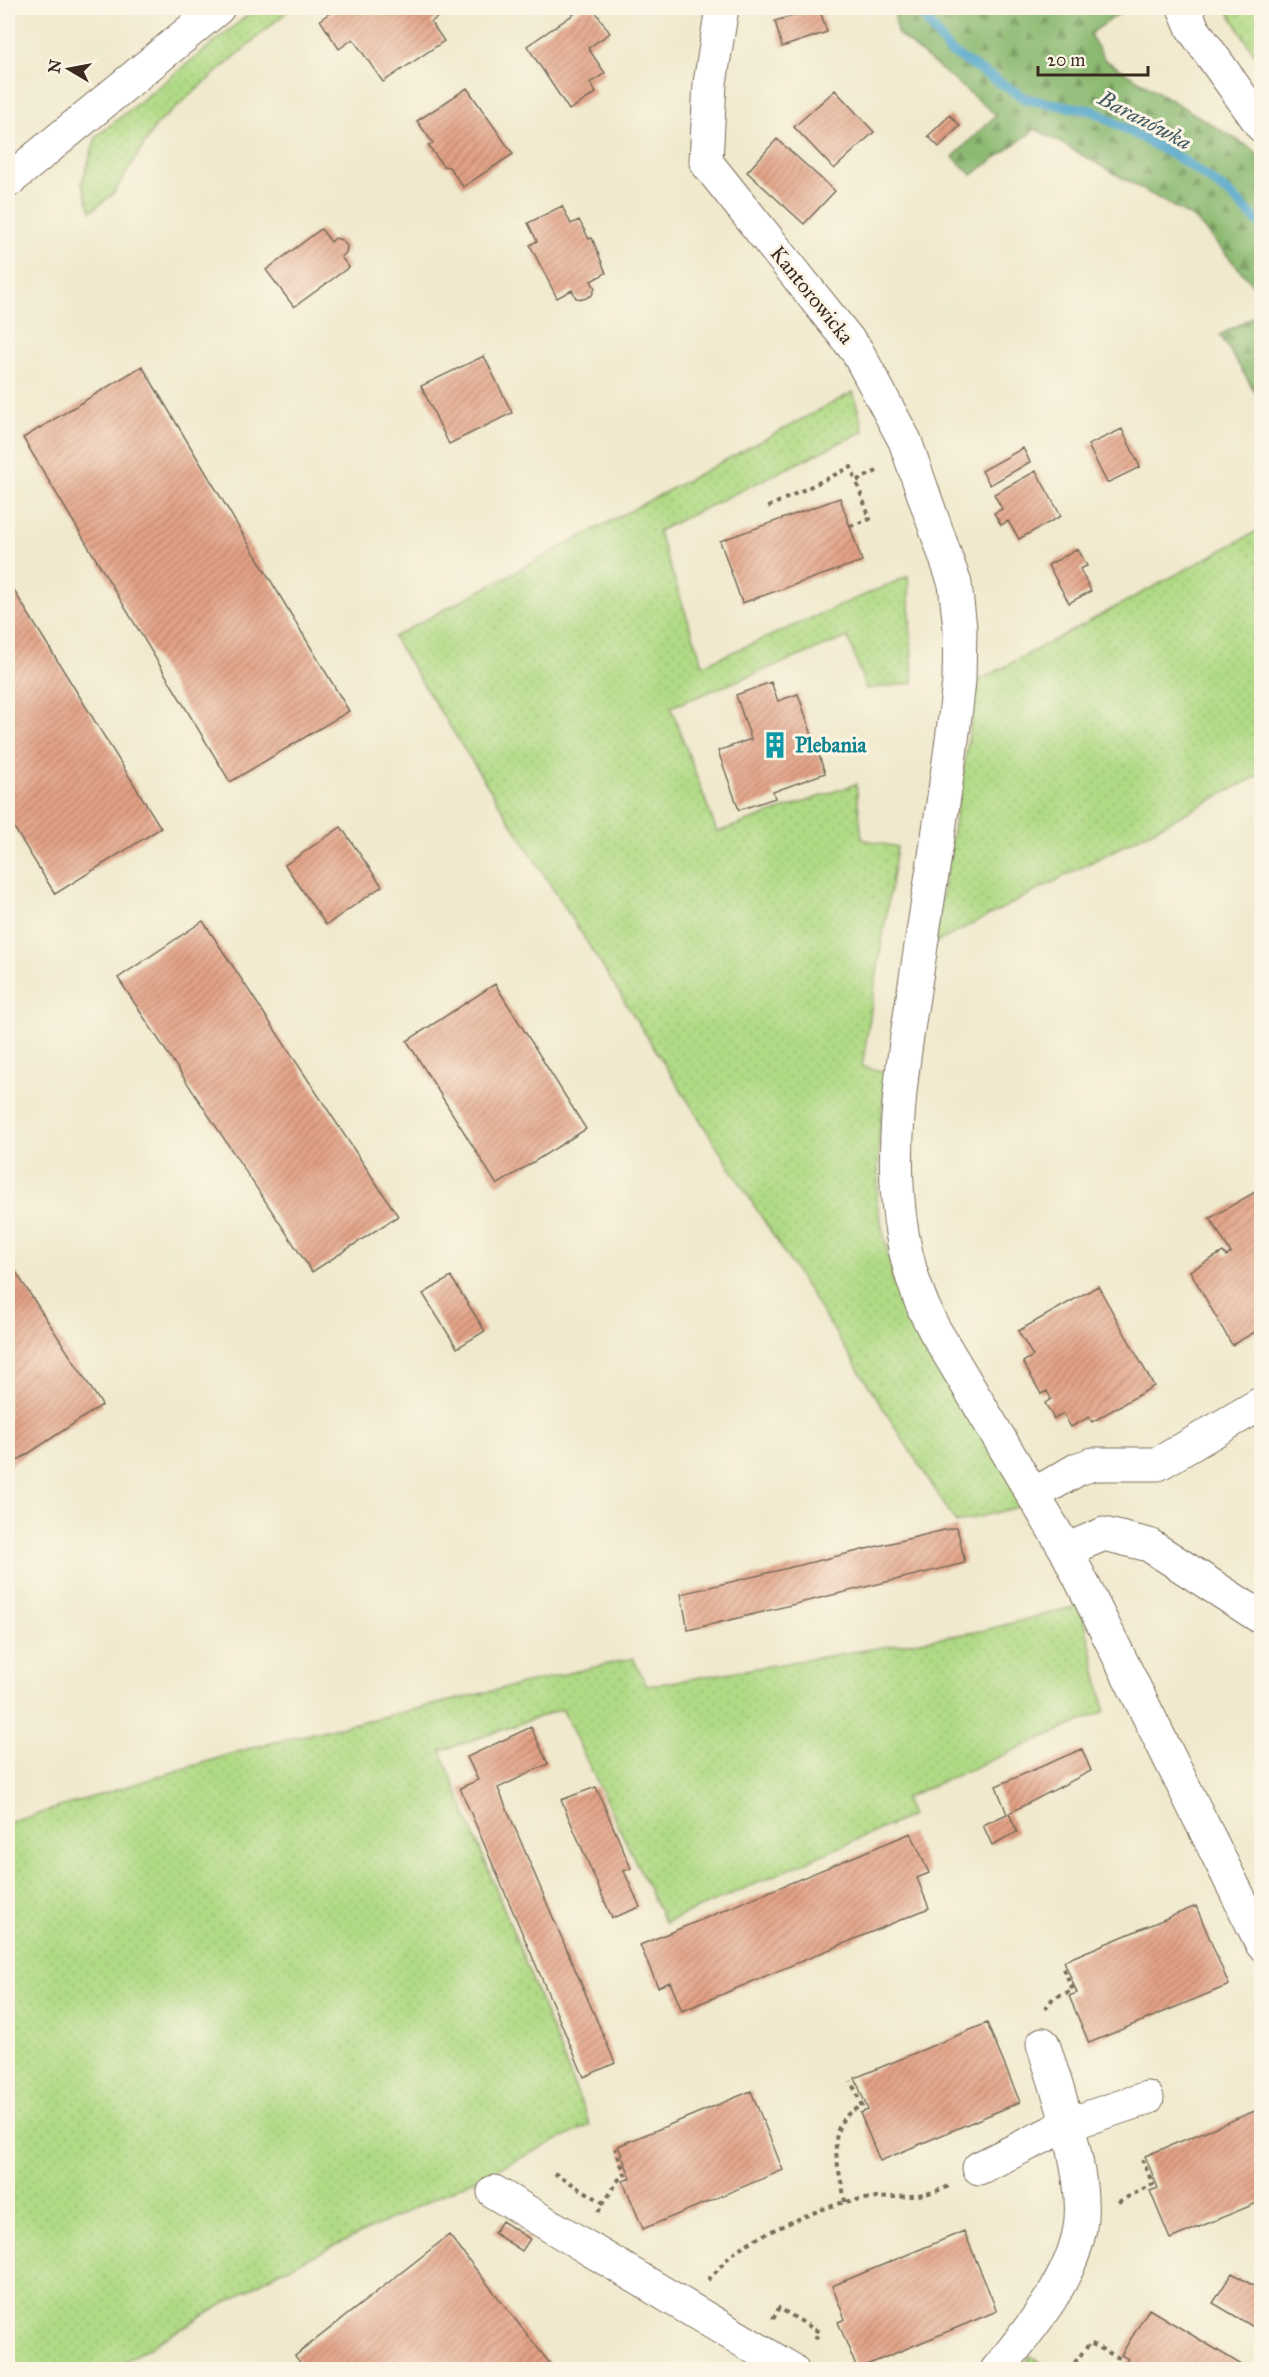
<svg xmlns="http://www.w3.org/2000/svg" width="1269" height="2377" font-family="'IM FELL Great Primer',serif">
  <defs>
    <pattern id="green-dots" width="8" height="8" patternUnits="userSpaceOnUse" patternTransform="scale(1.5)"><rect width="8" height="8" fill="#b0da85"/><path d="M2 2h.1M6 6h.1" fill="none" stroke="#98bb72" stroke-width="1.8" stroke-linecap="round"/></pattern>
    <pattern id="forest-firs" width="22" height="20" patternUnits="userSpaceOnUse" patternTransform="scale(1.5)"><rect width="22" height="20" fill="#8cba72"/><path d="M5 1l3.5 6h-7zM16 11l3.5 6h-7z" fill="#74975d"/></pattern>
    <pattern id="building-hatch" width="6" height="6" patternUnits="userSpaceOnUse" patternTransform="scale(1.5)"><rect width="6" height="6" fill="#e2a185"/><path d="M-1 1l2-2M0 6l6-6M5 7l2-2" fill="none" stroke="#b8836c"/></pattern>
  </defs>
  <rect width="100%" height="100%" fill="#fcf5e5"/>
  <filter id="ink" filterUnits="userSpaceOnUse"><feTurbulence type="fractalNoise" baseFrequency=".0167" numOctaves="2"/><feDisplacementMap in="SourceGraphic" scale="12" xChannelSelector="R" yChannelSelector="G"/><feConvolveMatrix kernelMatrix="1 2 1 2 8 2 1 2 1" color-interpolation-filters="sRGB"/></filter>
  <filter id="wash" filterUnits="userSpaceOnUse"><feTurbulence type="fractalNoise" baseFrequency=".008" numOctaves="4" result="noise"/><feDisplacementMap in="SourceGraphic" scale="24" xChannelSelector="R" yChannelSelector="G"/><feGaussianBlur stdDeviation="1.35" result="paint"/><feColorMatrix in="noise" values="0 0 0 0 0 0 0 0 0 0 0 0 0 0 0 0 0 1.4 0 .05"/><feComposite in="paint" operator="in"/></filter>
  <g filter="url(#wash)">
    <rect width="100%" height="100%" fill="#f0e9cd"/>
    <path fill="url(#green-dots)" stroke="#768252" stroke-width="1.5" d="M257,8h34l-134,116 -44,70 -22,17 -9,-28 14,-46z
      M1226,8h35v57z
      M853,392l11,39 -206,100 45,134 205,-89 5,107 -47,6 -18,-52 -177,70 46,125 139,-48 6,55 35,8 -35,220 26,5 -8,50 -3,81 17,80 21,41 114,180 -73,19 -563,-886z
      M1261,529v245l-327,170 44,-263z
      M1081,1605l24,106 -201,87 7,18 -246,107 -103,-214 -121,42 149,374 -313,148 -165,96 -104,1v-547l246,-76 379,-89 14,28 334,-55z
      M1029,2356l20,11 -2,2 -26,1z"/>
    <path fill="url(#forest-firs)" stroke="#647248" stroke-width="1.5" d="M894,8h233l-37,26 15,26 149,90 7,11v133l-66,-75 -159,-90 -64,46 -19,-18 43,-42 -99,-82z
      M1261,312v89l-41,-66z"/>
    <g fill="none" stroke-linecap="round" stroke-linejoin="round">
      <path stroke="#4ea4ca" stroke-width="10" d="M918,8l30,42 78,49 67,12 88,48 49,35 32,32"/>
    </g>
    <g id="blocks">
      <path fill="url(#building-hatch)" d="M337,8h101l4,6 -11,8 13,19 -61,41 -30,-43 -14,10 -19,-29z
        M583,8h10l17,25 -22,15 17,25 -15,10 6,10 -27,17 -42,-64z
        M819,8l8,24 -45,15 -7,-26z
        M467,88l46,66 -50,33 -14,-20 -6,-1 -15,-21 5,-2 -16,-22z
        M835,90l39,42 -40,37 -40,-42z
        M950,115l10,11 -21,21 -11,-11z
        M777,139l58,52 -31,33 -57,-52z
        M562,206l9,18 8,-4 10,19 3,-1 14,35 -15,8 4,7 -3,7 -8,4 -8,-1 -4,-8 -15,8 -27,-53 7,-4 -9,-18z
        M321,229l10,13 4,-4 7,2 5,6 -1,7 -5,4 8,10 -55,40 -28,-37z
        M484,356l28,57 -63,31 -28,-58z
        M142,366l207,345 -119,71 -207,-344z
        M1122,429l18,38 -33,16 -19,-38z
        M1023,448l7,14 -40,23 -8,-14z
        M1036,471l25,45 -42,23 -11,-18 -7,4 -7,-12 8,-4 -8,-15z
        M840,498l22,63 -120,42 -22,-62z
        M1078,549l9,17 -7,3 11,22 -22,12 -21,-38z
        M8,581l153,247 -106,66 -47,-76z
        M771,682l7,19 20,-7 27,79 -52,19 2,6 -36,12 -21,-59 33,-12 -15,-44z
        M341,827l41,59 -56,39 -41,-60z
        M203,921l195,295 -86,56 -194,-294z
        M495,984l91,145 -89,56 -90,-144z
        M1262,1188v140l-30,17 -42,-74 33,-19 3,4 5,-3 -21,-35z
        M8,1260l94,145 -94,62z
        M451,1277l34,54 -28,17 -34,-54z
        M1098,1286l56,100 -62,36 -3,-5 -18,10 -8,-14 -9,6 -9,-16 6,-4 -4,-8 -6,3 -18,-32 10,-6 -15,-25z
        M957,1527l8,36 -277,67 -7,-36z
        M531,1727l17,37 -50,24 117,275 -31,14 -124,-289 18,-8 -11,-23z
        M1082,1749l9,22 -82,42 8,19 -25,13 -9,-20 24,-11 -11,-28z
        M596,1787l35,81 -7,3 16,36 -28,11 -51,-118z
        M911,1833l18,40 -12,5 12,30 -247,103 -12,-29 -12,5 -18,-42z
        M1196,1906l33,79 -140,58 -20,-47 8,-3 -13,-32z
        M987,2023l33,79 -140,59 -20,-48 8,-3 -13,-32z
        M751,2091l32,79 -140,59 -20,-48 8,-3 -13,-32z
        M1262,2108v93l-92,38 -20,-48 8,-3 -13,-32z
        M502,2221l28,18 -8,12 -28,-18z
        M964,2231l33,80 -140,58 -19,-47 7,-3 -13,-33z
        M449,2235l106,135h-249l-11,-14z
        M1232,2273l30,18v41l-49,-29z
        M1149,2309l101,61h-138l3,-5 7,4 6,-10 -7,-4z"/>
    </g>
  </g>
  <g filter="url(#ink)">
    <use href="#blocks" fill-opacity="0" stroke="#7a6d5b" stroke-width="1.5"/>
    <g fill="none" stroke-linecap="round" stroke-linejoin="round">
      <defs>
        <path id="minor" d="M722,8l-12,75 -4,79 151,189 48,90 50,143 5,44 -1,53c-9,89 -25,177 -38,265 -19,124 -50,267 13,383l132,221 196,394
          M1184,8l9,21 69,97
          M8,181l210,-173
          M1033,1495l45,-26 15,-5h65l104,-61
          M1066,1550l38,-16 45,11 113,73
          M979,2168l90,-44 78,-26
          M494,2192l298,178
          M997,2370c33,-41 74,-89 83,-142 8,-53 -21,-133 -37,-184"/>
      </defs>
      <use href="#minor" stroke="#7a6d5b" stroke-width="35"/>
      <path stroke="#7a6d5b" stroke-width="4" stroke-dasharray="4.5 4.5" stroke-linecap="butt" d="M768,507l83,-40 5,14 21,-10
        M850,526l20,-7 -14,-38
        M1045,2009l8,-11 20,-8 -11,-25
        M554,2173l50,30
        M845,2202c-5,-35 -25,-80 17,-96l-11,-25
        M1118,2202l35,-18 -11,-24
        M598,2212l23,-36 4,-2 -10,-26
        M708,2280c11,-10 19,-24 32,-32 23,-15 79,-39 105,-46 35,-8 71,0 104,-16
        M773,2319l6,-11 40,24 -5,10
        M1069,2370l21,-27 33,17"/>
      <use href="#minor" stroke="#fff" stroke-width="33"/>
    </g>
  </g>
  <defs>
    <symbol id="building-bare" viewBox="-9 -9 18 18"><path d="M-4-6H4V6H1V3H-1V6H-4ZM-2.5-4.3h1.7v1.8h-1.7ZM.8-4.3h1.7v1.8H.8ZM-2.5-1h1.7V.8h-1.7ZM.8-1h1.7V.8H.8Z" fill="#0f9aa8" stroke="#fcf5e5" stroke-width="2.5" paint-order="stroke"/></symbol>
  </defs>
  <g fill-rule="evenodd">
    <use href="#building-bare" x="756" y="726" width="38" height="38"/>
  </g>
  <g text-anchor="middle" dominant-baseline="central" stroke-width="6" stroke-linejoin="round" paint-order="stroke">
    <g font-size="21" fill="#3b2a1e" stroke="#fcf5e5">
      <text transform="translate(812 295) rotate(51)">Kantorowicka</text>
    </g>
    <g font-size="21" font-weight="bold" fill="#0d838f" stroke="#fcf5e5" text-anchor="start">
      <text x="795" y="745">Plebania</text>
    </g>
    <g font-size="22" font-style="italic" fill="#435b63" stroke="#fcf5e5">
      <text transform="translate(1145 120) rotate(28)">Baranówka</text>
    </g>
  </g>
  <rect width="1269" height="2377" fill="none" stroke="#fcf5e5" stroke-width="30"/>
  <g transform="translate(69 69) rotate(280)" stroke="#fcf5e5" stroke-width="4.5" paint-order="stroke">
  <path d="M0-4.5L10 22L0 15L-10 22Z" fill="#3b2a1e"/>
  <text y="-9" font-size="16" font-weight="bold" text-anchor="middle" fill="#3b2a1e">N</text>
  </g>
  <path d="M1038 66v9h110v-9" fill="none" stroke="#3b2a1e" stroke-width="3"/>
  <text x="1047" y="66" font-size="18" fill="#3b2a1e" stroke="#fcf5e5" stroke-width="4.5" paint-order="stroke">20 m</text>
</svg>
